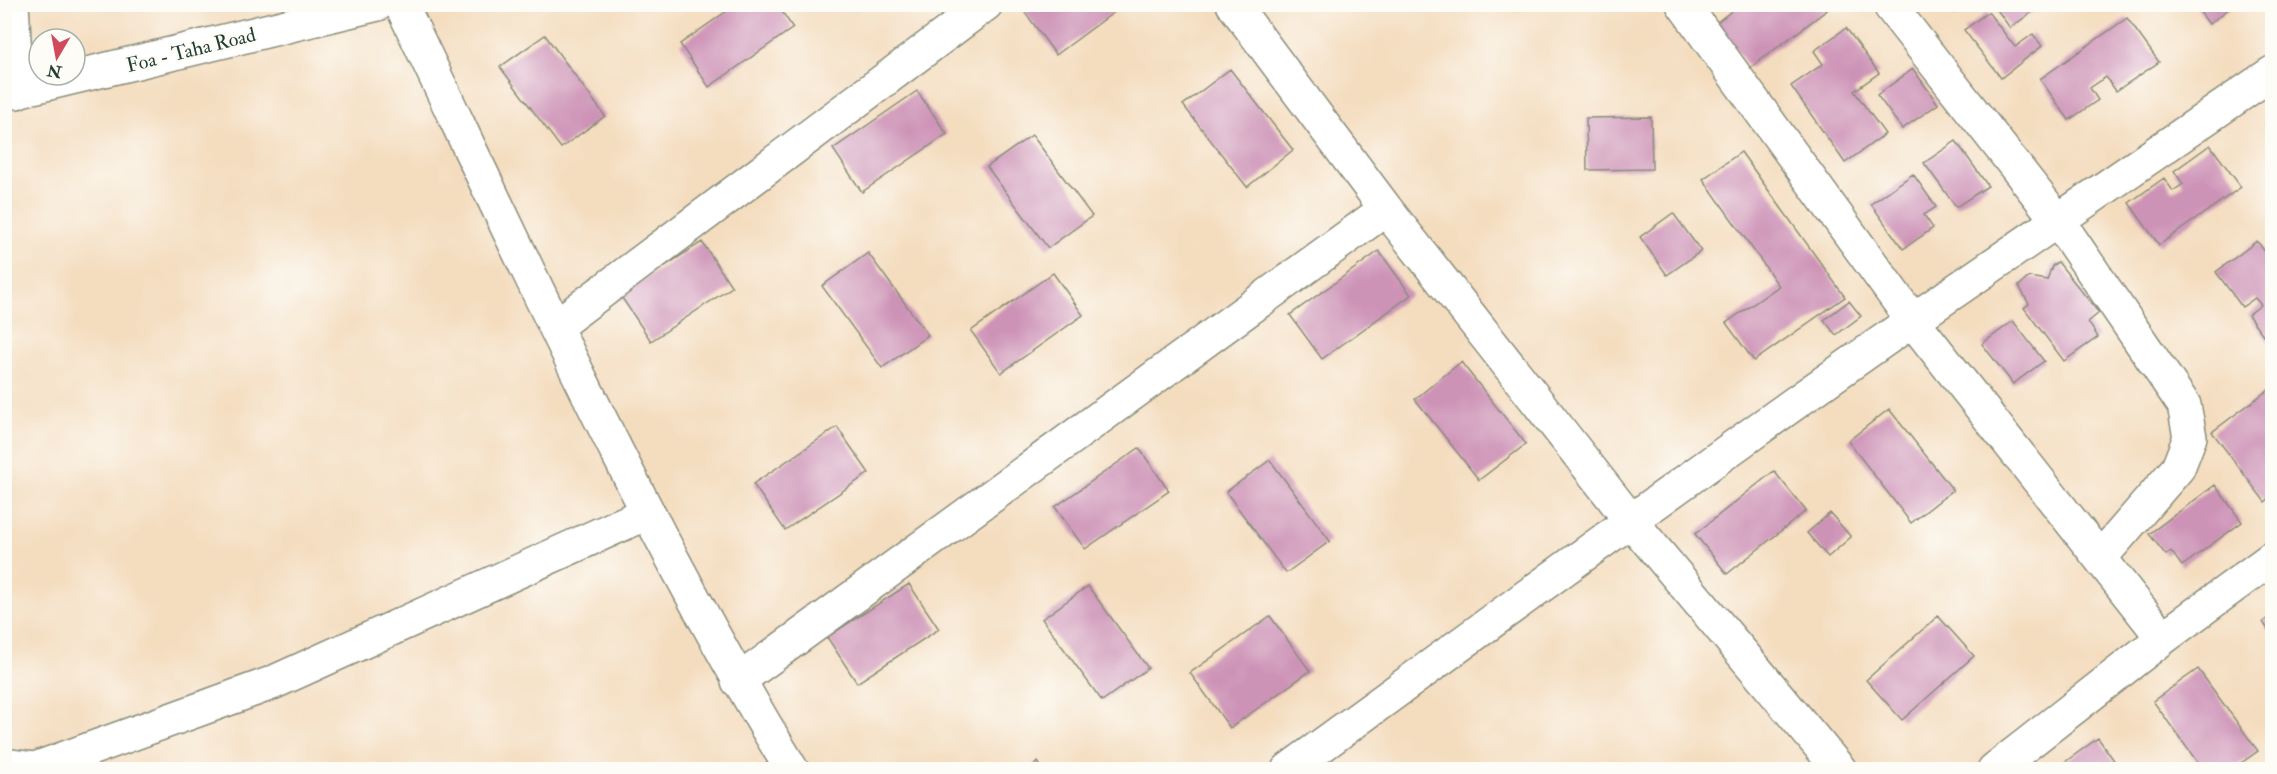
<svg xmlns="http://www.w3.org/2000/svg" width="2277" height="774" font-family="'IM FELL Double Pica',serif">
  <rect width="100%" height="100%" fill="#fdfcf7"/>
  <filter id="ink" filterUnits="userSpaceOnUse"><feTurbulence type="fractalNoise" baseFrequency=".0167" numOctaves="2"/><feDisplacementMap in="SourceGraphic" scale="12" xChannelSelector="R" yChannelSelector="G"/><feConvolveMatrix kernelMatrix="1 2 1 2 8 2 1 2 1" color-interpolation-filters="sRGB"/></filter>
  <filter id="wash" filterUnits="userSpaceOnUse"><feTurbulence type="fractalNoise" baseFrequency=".008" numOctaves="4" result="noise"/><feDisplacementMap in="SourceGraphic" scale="24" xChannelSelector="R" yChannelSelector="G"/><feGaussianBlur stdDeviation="1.35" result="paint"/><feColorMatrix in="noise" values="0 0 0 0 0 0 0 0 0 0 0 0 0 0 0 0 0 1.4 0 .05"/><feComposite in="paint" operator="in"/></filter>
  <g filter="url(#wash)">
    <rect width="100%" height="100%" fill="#f4ddbf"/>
    <g id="blocks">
      <path fill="#cd93b7" d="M737,4h40l16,24 -84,59 -29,-43z
        M1033,4h92l-69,51 -32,-44z
        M1741,4h94l-85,64 -34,-45z
        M1947,4h18l-11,9z
        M1993,4h50l-33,24z
        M2194,4h41l-26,20z
        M1988,12l27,35 18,-13 9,12 -41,32 -37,-48z
        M2127,18l32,44 -43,29 -10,-14 -16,11 8,12 -29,20 -29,-41z
        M1846,28l33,45 -25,18 31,43 -40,29 -54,-77 32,-22 -9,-13z
        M545,35l60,81 -44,32 -61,-81z
        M1230,69l63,81 -46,37 -64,-82z
        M1913,69l25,35 -36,25 -25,-34z
        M917,91l30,43 -85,58 -29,-43z
        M1651,117l1,52 -65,1 -1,-52z
        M2272,118v15l-7,-10z
        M1032,135l60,81 -44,32 -61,-81z
        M1956,141l32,45 -32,21 -32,-44z
        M2210,145l31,42 -82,58 -30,-42 35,-25 9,13 10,-7 -9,-13z
        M1741,152l104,145 -91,64 -28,-38 53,-37 -76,-107z
        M1913,174l23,33 -12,8 9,13 -30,21 -32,-45z
        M1673,213l28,38 -34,24 -27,-38z
        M2257,241l15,20v86l-24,-32 13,-10 -6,-7 -13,9 -26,-35z
        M702,242l30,45 -81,54 -31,-46z
        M1379,251l32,44 -89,64 -32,-44z
        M868,253l60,82 -46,33 -60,-82z
        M2058,262l41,51 -11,9 10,15 -34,24 -40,-53 5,-4 -10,-18 10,-9 18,3 5,-14z
        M1053,273l30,42 -82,58 -30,-42z
        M1849,301l12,15 -25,19 -12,-15z
        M2013,321l31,40 -31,23 -31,-40z
        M1461,362l65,82 -47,36 -64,-81z
        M2272,387v109l-7,6 -53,-70z
        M1889,409l64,81 -42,33 -63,-82z
        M837,427l32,46 -84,57 -32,-46z
        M1139,448l30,43 -84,58 -30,-42z
        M1270,460l60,81 -44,32 -60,-81z
        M1774,471l32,40 -79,63 -32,-40z
        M2215,485l27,37 -60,44 -11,-15 -5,4 -17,-21z
        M1830,513l21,24 -23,20 -21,-24z
        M909,584l30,45 -82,54 -30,-46z
        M1088,586l60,82 -46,33 -60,-82z
        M2272,615v21l-9,-14z
        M1270,616l40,55 -80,57 -40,-55z
        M1938,616l36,40 -72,64 -36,-40z
        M2198,669l60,82 -27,19h-28l-50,-69z
        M2098,738l23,32h-67z
        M1038,762l5,8h-16z"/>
    </g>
  </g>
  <g filter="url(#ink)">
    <use href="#blocks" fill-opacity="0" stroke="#8a8d7a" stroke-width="1.5"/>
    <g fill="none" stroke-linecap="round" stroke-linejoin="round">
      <defs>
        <path id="minor" d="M12,4l5,88
          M401,4c124,259 242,521 391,766
          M1233,4l153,205 245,312 209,249
          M1683,4l230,317 250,317
          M1891,7l168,215 125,183 6,32 -12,31 -78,90
          M4,94l374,-90
          M556,326l430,-322
          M738,681l648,-472
          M4,765l31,4 237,-86 375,-170
          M1288,770c208,-151 414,-303 625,-450 120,-82 240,-164 359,-247
          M1994,770l169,-132 109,-80"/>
      </defs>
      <use href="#minor" stroke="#8a8d7a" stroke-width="36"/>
      <use href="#minor" stroke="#fff" stroke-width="33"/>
    </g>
  </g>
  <g text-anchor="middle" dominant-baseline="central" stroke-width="5" stroke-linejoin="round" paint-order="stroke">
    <g font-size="20" fill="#1f3d34" stroke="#fdfcf7">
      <text transform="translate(191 50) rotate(-14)">Foa - Taha Road</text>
    </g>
  </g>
  <rect width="2277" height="774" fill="none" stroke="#fdfcf7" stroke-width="24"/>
  <g transform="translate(57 57) rotate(190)"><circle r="28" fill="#fdfcf7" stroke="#a4b0a9" stroke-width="1.5"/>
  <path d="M0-4.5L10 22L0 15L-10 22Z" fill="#d1495b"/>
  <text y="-9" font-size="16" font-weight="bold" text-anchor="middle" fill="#1f3d34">N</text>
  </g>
</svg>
